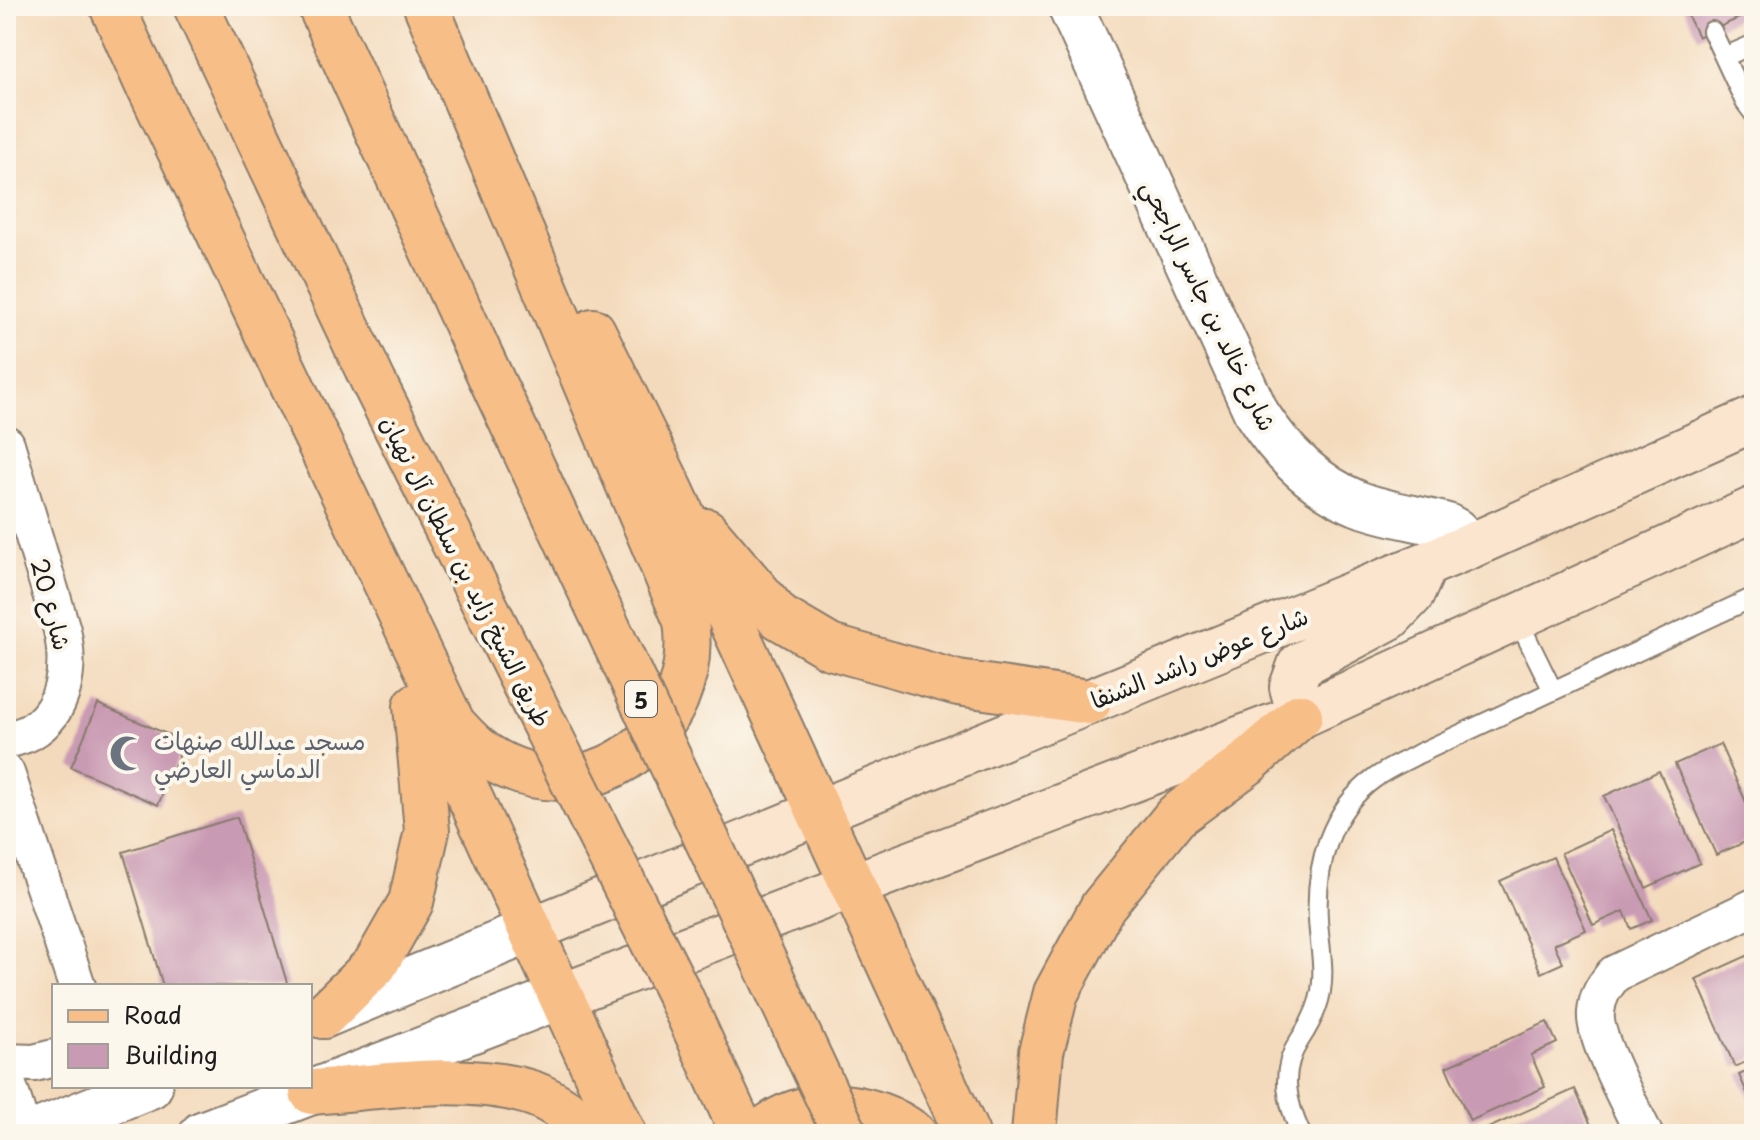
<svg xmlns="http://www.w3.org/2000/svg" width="1760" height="1140" font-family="'Playpen Sans','Playpen Sans Arabic',sans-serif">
  <rect width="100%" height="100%" fill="#fbf7ec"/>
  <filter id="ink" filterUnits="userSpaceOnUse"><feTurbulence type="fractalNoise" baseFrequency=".0125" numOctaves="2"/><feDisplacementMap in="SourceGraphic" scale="16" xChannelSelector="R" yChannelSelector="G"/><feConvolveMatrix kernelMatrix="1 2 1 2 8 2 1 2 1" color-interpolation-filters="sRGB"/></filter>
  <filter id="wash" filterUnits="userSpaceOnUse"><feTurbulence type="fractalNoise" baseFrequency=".006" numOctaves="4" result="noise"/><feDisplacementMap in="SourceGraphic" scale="32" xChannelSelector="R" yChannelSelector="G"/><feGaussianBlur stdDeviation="1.8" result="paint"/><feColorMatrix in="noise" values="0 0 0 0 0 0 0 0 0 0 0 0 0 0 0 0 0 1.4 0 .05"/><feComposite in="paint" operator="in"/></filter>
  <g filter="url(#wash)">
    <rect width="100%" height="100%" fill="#f4dabc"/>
    <g id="blocks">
      <path fill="#c99ab3" d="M1683,6h71v5l-56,26z
        M98,704l87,38 -27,63 -87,-38z
        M1720,744l34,76v18l-38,17 -41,-91z
        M1659,771l41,92 -54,25 -42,-92z
        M237,817l51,169h-125l-40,-134z
        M1611,830l41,90 -21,9 -7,-18 -31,14 -32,-72z
        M1553,857l33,73 -32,14 9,19 -22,10 -41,-92z
        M1751,954l3,8v96l-19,9 -39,-88z
        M1547,1022l10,21 -26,12 14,32 -75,34 -24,-54z
        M1754,1068v40l-15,-33z
        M1575,1089l20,45h-120z"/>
    </g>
  </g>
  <g filter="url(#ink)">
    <use href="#blocks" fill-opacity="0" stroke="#887b6c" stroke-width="2"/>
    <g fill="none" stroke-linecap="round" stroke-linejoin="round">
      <defs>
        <path id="service" d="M1712,31l33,71 9,12
          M1724,57l30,-13
          M1517,618l36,73
          M1301,1134c-14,-31 -22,-62 -2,-93 10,-15 19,-31 22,-50 4,-25 -2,-48 -3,-72 -3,-53 12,-109 57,-141 13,-10 29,-16 43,-24l336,-157"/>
        <path id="minor" d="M6,444l56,186c8,36 4,81 -32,102 -7,4 -16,6 -24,8
          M6,773l71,213
          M6,1062l28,1 20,-5
          M6,1079l18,55
          M1644,1134c-12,-26 -51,-96 -48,-121 1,-17 8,-26 18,-39l140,-67"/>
        <path id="tertiary" d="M1070,6l187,408c25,39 57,71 100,89 28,11 61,15 90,23l9,5 12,16
          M323,1016l208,-86
          M31,1134l119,-48
          M202,1134l360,-138"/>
        <path id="secondary" d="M1300,716l-8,-29 8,-22 90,-48 22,-23 13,-29
          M531,930l937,-383 286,-128
          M562,996l738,-280 454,-207"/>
        <path id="primary" d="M112,6l35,78
          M136,59l317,665c11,12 21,24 36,33 100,62 213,-23 197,-136l-260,-615
          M593,331l78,159 296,644
          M706,531l73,86 51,30 128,36 131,19
          M434,719l190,415
          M323,1016l52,-51 36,-63 16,-71 -11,-125
          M312,1092c68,-5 150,-19 216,0 22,6 51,28 68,42
          M759,1134c43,-39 111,-34 155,0
          M1034,1134l7,-82 15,-59 47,-87 73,-90 70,-52 54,-48"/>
        <path id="motorway" d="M196,6l178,377
          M320,6l161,351
          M680,996l63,138"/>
      </defs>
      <use href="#service" stroke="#887b6c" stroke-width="22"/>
      <use href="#minor" stroke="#887b6c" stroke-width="40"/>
      <use href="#tertiary" stroke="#887b6c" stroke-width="48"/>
      <use href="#secondary" stroke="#887b6c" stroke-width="48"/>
      <use href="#primary" stroke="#887b6c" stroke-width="48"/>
      <use href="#motorway" stroke="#887b6c" stroke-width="48"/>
      <use href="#service" stroke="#fff" stroke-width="18"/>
      <use href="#minor" stroke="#fff" stroke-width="36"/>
      <use href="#tertiary" stroke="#fff" stroke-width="44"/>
      <use href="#secondary" stroke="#fce5cf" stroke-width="44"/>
      <use href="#primary" stroke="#f7be88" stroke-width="44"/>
      <use href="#motorway" stroke="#f7be88" stroke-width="44"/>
      <defs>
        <path id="motorway-bridge" d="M481,357l364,777
          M374,383l306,613"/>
      </defs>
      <use href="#motorway-bridge" stroke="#887b6c" stroke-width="48" stroke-linecap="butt"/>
      <use href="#motorway-bridge" stroke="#f7be88" stroke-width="44"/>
    </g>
  </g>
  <defs>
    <symbol id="mosque-bare" viewBox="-9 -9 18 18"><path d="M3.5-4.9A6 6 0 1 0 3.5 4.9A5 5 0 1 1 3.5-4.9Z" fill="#6b7280" stroke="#fbf7ec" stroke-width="2.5" paint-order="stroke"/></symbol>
  </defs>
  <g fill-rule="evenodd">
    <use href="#mosque-bare" x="102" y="728" width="51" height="51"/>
  </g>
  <g text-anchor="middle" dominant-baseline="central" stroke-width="8" stroke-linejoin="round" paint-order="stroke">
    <rect fill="#fbf7ec" stroke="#5f5e5a" stroke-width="2" x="625" y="681" width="32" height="36" rx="6"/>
    <g font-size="22" font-weight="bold" fill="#1c1c1c">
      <text x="641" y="699">5</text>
    </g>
    <g font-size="24" fill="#1c1c1c" stroke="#fbf7ec">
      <text transform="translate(1210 305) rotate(64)">شارع خالد بن جاسر الراجحي</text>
      <text transform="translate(467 571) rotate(63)">طريق الشيخ زايد بن سلطان آل نهيان</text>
      <text transform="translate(52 604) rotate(75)">شارع 20</text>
      <text transform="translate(1199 657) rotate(-22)">شارع عوض راشد الشنفا</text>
    </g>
    <g font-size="24" fill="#5b616d" stroke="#fbf7ec" text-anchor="start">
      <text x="154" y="740">مسجد عبدالله صنهات<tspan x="154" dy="28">الدماسي العارضي</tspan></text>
    </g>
  </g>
  <rect width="1760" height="1140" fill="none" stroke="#fbf7ec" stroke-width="32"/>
  <rect x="52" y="984" width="260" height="104" fill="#fbf7ec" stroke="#a29f99" stroke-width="2"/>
  <rect x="68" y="1010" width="40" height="12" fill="#f7be88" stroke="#a29f99" stroke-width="2"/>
  <text x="124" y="1024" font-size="24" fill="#1c1c1c">Road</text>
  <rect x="68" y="1044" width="40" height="24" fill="#c99ab3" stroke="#a29f99" stroke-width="2"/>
  <text x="124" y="1064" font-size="24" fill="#1c1c1c">Building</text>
</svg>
